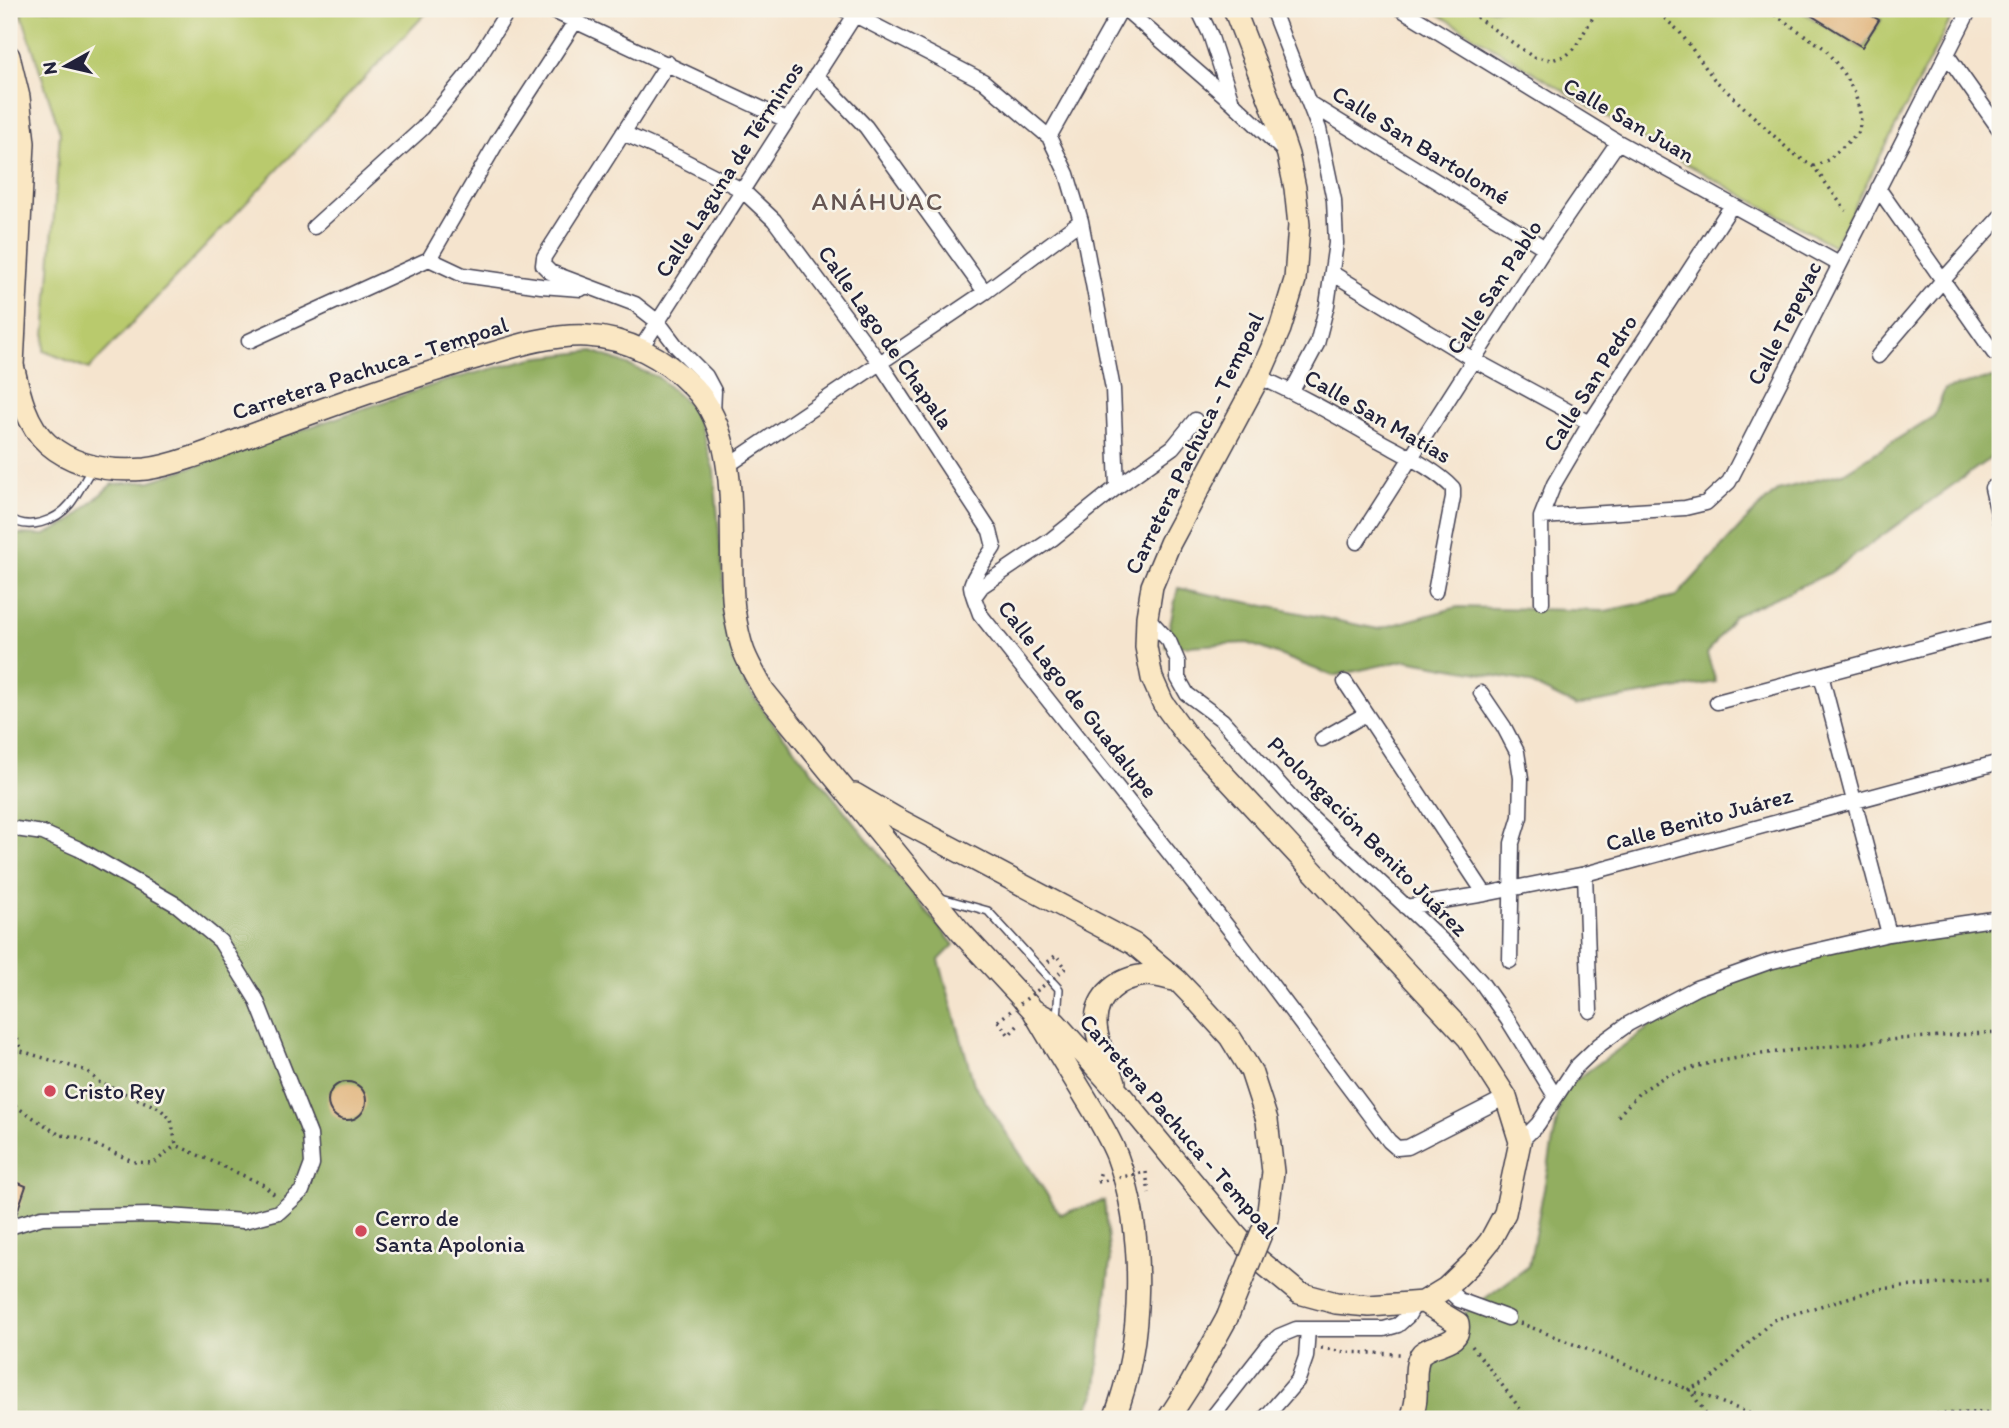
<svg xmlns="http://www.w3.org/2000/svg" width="2009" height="1428" font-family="Itim,sans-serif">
  <rect width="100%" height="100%" fill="#f7f3e8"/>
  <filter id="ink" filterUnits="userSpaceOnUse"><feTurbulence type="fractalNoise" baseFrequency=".0143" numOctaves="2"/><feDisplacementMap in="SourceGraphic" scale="14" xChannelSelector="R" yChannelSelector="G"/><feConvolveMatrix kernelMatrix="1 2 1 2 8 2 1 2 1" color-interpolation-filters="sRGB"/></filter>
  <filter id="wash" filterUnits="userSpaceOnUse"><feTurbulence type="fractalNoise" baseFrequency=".00686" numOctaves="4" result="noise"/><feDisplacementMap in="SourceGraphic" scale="28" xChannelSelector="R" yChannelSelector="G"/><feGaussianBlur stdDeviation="1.57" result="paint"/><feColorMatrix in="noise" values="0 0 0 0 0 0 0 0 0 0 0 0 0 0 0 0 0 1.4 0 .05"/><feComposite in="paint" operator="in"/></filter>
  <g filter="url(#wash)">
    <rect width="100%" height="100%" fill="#f5e4ce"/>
    <path fill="#b9ca6d" stroke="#6e7654" stroke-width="2" d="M20,9h410l-341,360 -45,-18 16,-219z
      M1430,9h367l66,40 18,-29 -18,-11h89l3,2 -121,235 -185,-103z"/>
    <path fill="#92ae60" stroke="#5a684e" stroke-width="2" d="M593,351l65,26 37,33 19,61 12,141 19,72 28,39 181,222 -15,15 35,124 86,130 44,-13 6,61 -15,133 -13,24h-1073v-888l6,3 30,1 25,-13 42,-38 39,-3 294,-100 88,-23z
      M2000,376v75l-170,122 -96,43 -27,38 9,28 -140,24 -51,-25 -119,-21 -73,16 -85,-33 -83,4 13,-59 200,41 80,-22 147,4 72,-15 74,-81 27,-25 65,-17 91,-57 11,-27z
      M2000,920v499h-582l28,-92 83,-61 34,-177 134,-96 138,-48z"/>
    <g id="blocks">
      <path fill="#e1b57e" d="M1801,9h60l18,11 -17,27z
        M328 1101a19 19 0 1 1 38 0a19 19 0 1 1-38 0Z
        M9,1179l17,7 -10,29 -7,2z"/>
    </g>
  </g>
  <g filter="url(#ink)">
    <use href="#blocks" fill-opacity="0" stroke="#423f51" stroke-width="2"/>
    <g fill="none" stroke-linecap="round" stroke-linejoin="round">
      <defs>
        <path id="lane" d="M9,517c18,15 47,4 61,-13 8,-10 14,-23 21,-34
          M938,897l50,14 71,78 -2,30"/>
        <path id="street" d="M549,9l237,111
          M843,9l140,72 66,56 18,37 14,47 32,168 4,98
          M1125,9l106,92 53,50
          M1198,9l12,25 21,65
          M1272,9l47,120 15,71 2,43 -9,62 -10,39 -25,47
          M1401,9l217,133 221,122
          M1947,55l53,75
          M668,63l-124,194 -1,8 7,7 85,32 23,18 19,25 29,29 8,15 -1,23
          M816,75l50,52 119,165
          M1309,103l236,145
          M623,133l56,25 63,32 32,30 106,143 110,168 4,16c-5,8 -23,32 -23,39 1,9 6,19 9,28l258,326 151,201 8,7 11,-1 98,-50
          M1049,137l72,-128
          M1878,188l116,165
          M314,227l109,-99 45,-54 41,-65
          M429,259l68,-117 78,-120
          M429,259l34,16 78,11 40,3
          M1332,273l142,87 116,63
          M249,341l180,-82
          M641,348l214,-333
          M1878,356l65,-76 57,-63
          M1259,377c42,18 81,41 121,64 23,13 55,28 73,47v9l-18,95
          M727,466l258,-174 96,-71
          M2000,484l-8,4 8,34
          M1541,517l144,-9 21,-5 23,-21 241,-473
          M1357,542l188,-294 73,-106
          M974,597l8,-11 70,-47 65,-52 56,-40 22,-27
          M1542,602l-1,-85 13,-33 36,-61 142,-218
          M1147,617l22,24 9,21v16l9,16 35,26 78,87 150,141 31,34 27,38 47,76
          M1821,675l68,259
          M1345,682l140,212
          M1481,693l23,34 13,25 4,26 -1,39 -8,26 -2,118
          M1717,702l283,-75
          M1322,739l44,-25
          M9,828l34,5 36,16 98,56 43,36 36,58 54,136 2,29 -10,27 -23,21 -35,9 -91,-6 -111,2 -33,10
          M1585,874l5,137
          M1406,907l79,-13 100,-20 415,-112
          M1520,1142l18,-18 37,-56 24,-23 29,-21 68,-36 73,-26 24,-6 96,-22 111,-16
          M1446,1288l13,12 49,18
          M1211,1419l58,-74 10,-9 17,-7h88l14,-4 10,-9 8,-14
          M1264,1419l34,-39 8,-23 2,-28"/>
        <path id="secondary" d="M9,56l10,41 5,46 -11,222c6,27 13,60 35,79 27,23 64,28 98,25 31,-4 71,-21 100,-32 74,-27 147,-54 223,-77 38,-11 78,-26 118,-24 41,2 78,22 106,51 52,52 33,154 41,222 2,13 5,30 10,43 5,13 13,26 20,39l195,239 74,80 23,13 63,70 114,138 26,29 40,33 37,10 33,3 54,-4 23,-14 27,-26 17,-21 15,-28 15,-71 -14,-45 -38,-59 -284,-306 -21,-29 -11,-25 -6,-31 1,-30 5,-31 18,-43 89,-166 21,-48 15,-49 4,-55 -4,-37 -7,-33 -17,-51 -37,-95
          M855,794l41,24 238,126 43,36 22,23 31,34 21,34 16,49 6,52 -6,47
          M1034,1012c16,28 33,55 50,83 12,20 24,39 33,61 29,78 27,186 -3,263
          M1115,1082c-7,-18 -18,-39 -19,-58 -1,-29 24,-47 51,-49 8,0 18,3 27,5
          M1168,1419l22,-34 37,-67
          M1411,1419c2,-7 5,-14 5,-22 1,-13 -3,-34 6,-44 12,-11 40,-7 36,-30l-35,-21"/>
      </defs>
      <use href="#lane" stroke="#423f51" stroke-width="10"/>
      <use href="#street" stroke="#423f51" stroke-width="17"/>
      <use href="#secondary" stroke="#423f51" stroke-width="24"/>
      <path stroke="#423f51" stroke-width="3.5" stroke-dasharray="2 5" stroke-linecap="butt" d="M1465,9l68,48 19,3 15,-5 7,-6 24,-40
        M1654,9l25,22 35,48 77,73 23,15 32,44
        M1771,9l4,6 49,33 16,20 15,25 6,24 -2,15 -31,28 -14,6
        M1048,962l8,-7 10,13
        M998,1021l11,14 11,-12
        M9,1027l8,10 4,14 66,20 13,12 59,25 12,11 5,26 86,39 14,12
        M9,1052l12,-1
        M9,1102l51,33 17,2 58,25 19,1 22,-18
        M1618,1116l22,-24 27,-17 47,-13 54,-9 56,-6 75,-8 101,-7
        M1146,1172l3,22
        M1098,1182l3,-12
        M1520,1323l231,91 31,5 218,-7
        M1472,1346l56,73
        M1321,1348l23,4 56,2
        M1701,1419l4,-3 -3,-8 -13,-19 20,-8 64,-61 105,-31 122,-10"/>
      <use href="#lane" stroke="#fff" stroke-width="7"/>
      <use href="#street" stroke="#fff" stroke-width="14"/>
      <use href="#secondary" stroke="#fae7c3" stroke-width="21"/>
      <defs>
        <path id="secondary-bridge" d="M1227,1318l40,-99"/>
      </defs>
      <use href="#secondary-bridge" stroke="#423f51" stroke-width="24" stroke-linecap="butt"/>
      <path stroke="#423f51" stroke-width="3.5" stroke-dasharray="2 5" stroke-linecap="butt" d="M998,1021l68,-53
        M1098,1182l48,-10"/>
      <use href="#secondary-bridge" stroke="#fae7c3" stroke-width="21"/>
    </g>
  </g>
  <g fill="#d1495b" stroke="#f7f3e8" stroke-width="2.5">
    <circle cx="50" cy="1091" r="7"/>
    <circle cx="361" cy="1231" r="7"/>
  </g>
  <g text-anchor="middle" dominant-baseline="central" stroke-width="5" stroke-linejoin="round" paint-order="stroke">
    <g font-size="23" fill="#22223b" stroke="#f7f3e8">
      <text transform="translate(1629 120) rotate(30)">Calle San Juan</text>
      <text transform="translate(1421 145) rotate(32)">Calle San Bartolomé</text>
      <text transform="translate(729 169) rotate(-57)">Calle Laguna de Términos</text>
      <text transform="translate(1494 287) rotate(-57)">Calle San Pablo</text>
      <text transform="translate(1784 323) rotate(-63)">Calle Tepeyac</text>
      <text transform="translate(886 337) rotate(55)">Calle Lago de Chapala</text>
      <text transform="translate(370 368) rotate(-18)">Carretera Pachuca - Tempoal</text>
      <text transform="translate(1590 383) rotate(-58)">Calle San Pedro</text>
      <text transform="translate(1378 416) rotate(30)">Calle San Matías</text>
      <text transform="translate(1194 443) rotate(-64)">Carretera Pachuca - Tempoal</text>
      <text transform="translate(1078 699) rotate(52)">Calle Lago de Guadalupe</text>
      <text transform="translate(1699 819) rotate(-15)">Calle Benito Juárez</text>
      <text transform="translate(1368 836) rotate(45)">Prolongación Benito Juárez</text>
      <text transform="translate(1179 1126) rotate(49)">Carretera Pachuca - Tempoal</text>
    </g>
    <g font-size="23" fill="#22223b" stroke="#f7f3e8" text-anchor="start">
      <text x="64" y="1091">Cristo Rey</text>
      <text x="375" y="1218">Cerro de<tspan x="375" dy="26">Santa Apolonia</tspan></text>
    </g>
    <g font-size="26" letter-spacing="2" fill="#655552" stroke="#f7f3e8">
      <text x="878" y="201">ANÁHUAC</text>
    </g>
  </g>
  <rect width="2009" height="1428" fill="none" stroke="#f7f3e8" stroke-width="35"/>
  <g transform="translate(66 66) rotate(262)" stroke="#f7f3e8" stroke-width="5" paint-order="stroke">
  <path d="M0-5L12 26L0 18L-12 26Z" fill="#22223b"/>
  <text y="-10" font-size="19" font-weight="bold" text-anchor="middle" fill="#22223b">N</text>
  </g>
</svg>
